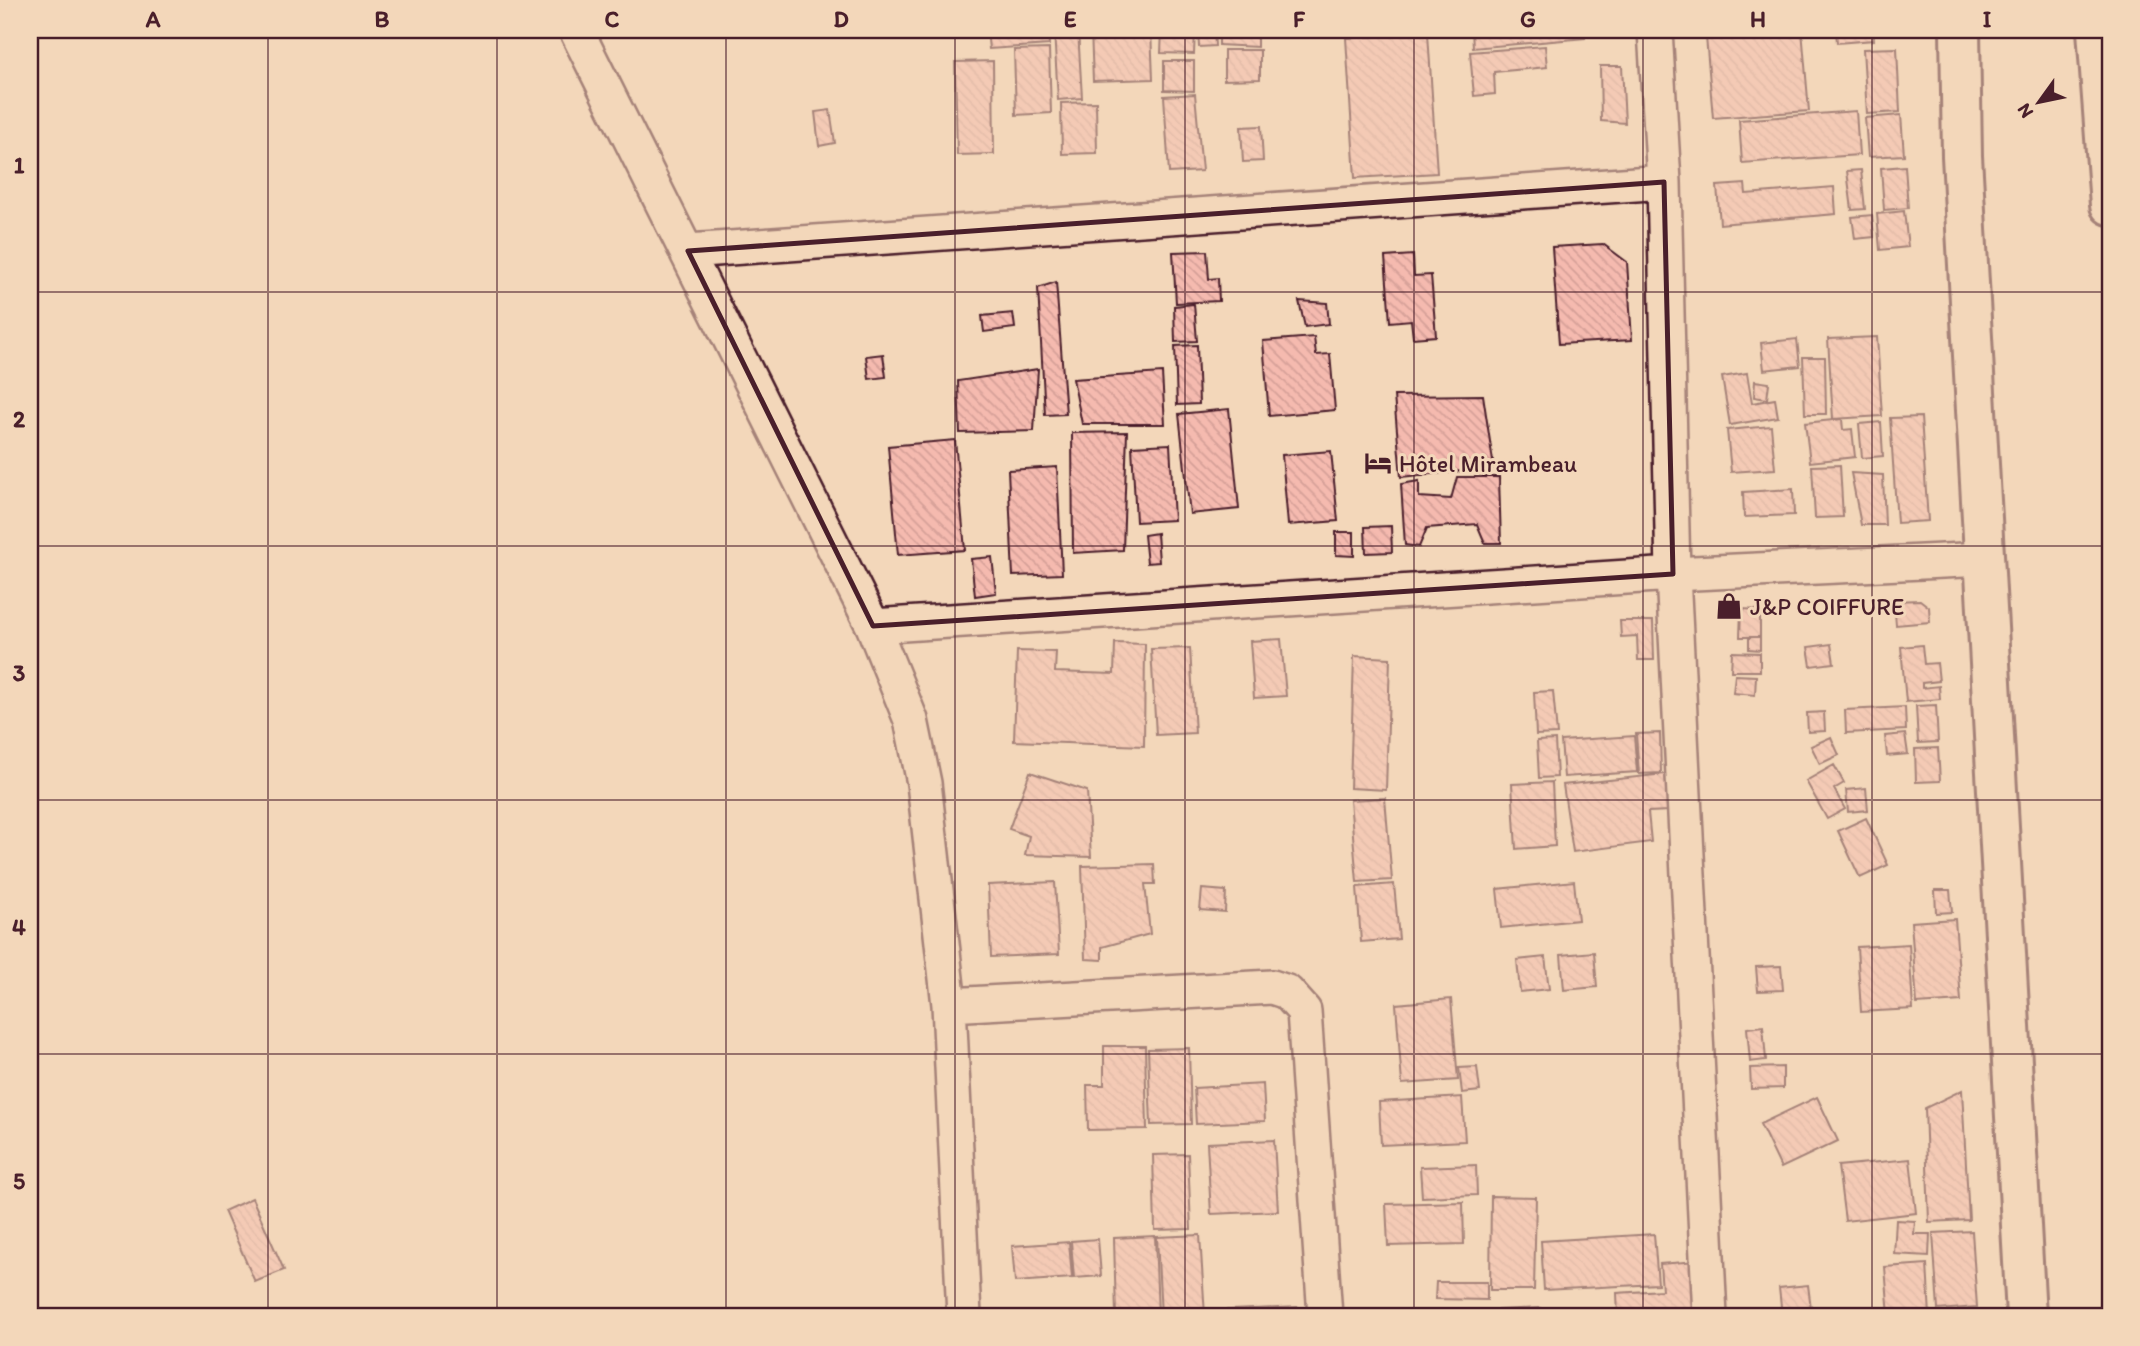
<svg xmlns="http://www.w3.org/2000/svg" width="2140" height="1346" font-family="Itim,sans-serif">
  <defs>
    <pattern id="building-back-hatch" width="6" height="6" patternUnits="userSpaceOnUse" patternTransform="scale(1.75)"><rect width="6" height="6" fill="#f5baaf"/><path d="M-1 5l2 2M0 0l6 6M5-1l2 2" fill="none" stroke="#d49f97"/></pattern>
  </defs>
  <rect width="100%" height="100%" fill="#f3d7ba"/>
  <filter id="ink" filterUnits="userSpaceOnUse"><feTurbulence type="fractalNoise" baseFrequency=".0143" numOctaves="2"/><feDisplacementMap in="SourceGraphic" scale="14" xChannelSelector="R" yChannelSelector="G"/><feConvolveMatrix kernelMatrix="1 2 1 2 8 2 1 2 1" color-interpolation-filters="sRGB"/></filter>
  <g filter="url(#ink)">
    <path fill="url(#building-back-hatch)" stroke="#4a1f2b" stroke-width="2" d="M877,30h39l-37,7z
      M987,30h61l1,15 -60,4z
      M1054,30h24l4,68 -24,2z
      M1091,30h60l2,49 -60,2z
      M1162,30h33l-1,24 -33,-1z
      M1198,30h16l1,16 -16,1z
      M1219,30h38v17l-38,-2z
      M1472,30h113v8l-112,10z
      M1802,30l7,81 -96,7 -7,-81z
      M1836,30h37l1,10 -37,3z
      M1428,33l9,140 -82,5 -9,-140z
      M1545,46l2,21 -53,5 1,22 -21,2 -4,-44z
      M1897,48l3,64 -33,2 -4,-65z
      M1049,49l2,64 -35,2 -2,-65z
      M1224,50h36v29l-36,1z
      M993,61l1,93 -37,1 -2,-93z
      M1164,61h30v30l-30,-1z
      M1600,66h22l3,57 -24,-2z
      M1195,94l7,77 -33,2 -5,-77z
      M1096,102l1,51 -35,1 -1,-51z
      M830,110l5,33 -16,3 -4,-34z
      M1856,111l3,44 -117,8 -3,-43z
      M1901,115l3,40 -36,2 -3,-39z
      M1261,126l2,35 -20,1 -2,-35z
      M1905,166l3,42 -24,2 -3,-42z
      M1861,170l4,39 -13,1 -5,-39z
      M1745,184l1,10 88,-7 2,27 -116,10 -3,-38z
      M1904,211l4,36 -28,3 -3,-36z
      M1872,215l2,22 -19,2 -3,-22z
      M1603,244l24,18 5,78 -73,4 -7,-97z
      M1207,251l2,28 9,-1 1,23 -43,2 -3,-51z
      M1413,255l1,21 17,-1 5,61 -23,2 -2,-18 -21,2 -5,-65z
      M1056,282l10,132 -21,1 -7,-127z
      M1299,301l28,2 2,21 -24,3z
      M1194,304l3,37 -22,1 -1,-36z
      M1013,313l2,15 -31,4 -2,-16z
      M1314,337l2,18 14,-1 5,56 -66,6 -6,-75z
      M1877,337l5,79 -49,3 -5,-80z
      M1797,339l3,27 -36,4 -3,-27z
      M1197,345l2,59 -22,1 -2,-59z
      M883,354l3,23 -17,2 -3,-23z
      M1803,357h22l1,57h-21z
      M1038,369l-4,62 -74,2 -2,-52z
      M1162,373l3,51h-83l-9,-45z
      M1747,373l5,30 23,-4 3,18 -48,8 -8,-48z
      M1755,381l14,2 -2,16 -13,-2z
      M1483,395l11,73 -93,9 -7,-81z
      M1229,409l10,100 -49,5 -11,-100z
      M1921,417l7,104 -31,2 -7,-105z
      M1842,419l1,11 9,-1 3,28 -45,5 -5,-39z
      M1881,422l2,34 -21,2 -3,-34z
      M1771,426l4,43 -44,3 -4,-42z
      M1127,432l-4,118 -50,3 -1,-120z
      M955,440l10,110 -67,5 -10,-109z
      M1170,444l4,76 -38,2 -4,-76z
      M1331,451l7,70 -50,4 -6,-70z
      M1840,465l3,52 -28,1 -3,-52z
      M1057,467l5,107 -49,2 -5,-106z
      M1851,473l32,2 2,50h-24z
      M1457,477h42l2,66h-16l-8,-19 -50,4 -8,19 -14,-2 -4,-61 18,-3v16l32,2z
      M1793,489l1,26 -50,2 -1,-25z
      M1391,526l1,26 -26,1 -1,-26z
      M1336,532h18v24l-18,-1z
      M1157,533l2,29 -12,1 -3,-28z
      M992,557l4,36 -21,3 -4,-37z
      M1920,600l9,7 1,15 -34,3 -2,-24z
      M1741,609l19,1v27h-20z
      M1620,621h33l1,39h-16l-1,-24 -16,1z
      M1749,637h11v13l-11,-1z
      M1281,639l5,57 -32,2 -4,-57z
      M1115,643l30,1 -1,102 -130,-5 3,-90 39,1 -1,20 59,2z
      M1831,644l3,19 -23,3 -3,-19z
      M1922,645l2,19 13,-1 2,18 -17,2v5l17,-2 1,13 -34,3 -5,-55z
      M1190,648l5,85 -39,2 -5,-86z
      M1732,652l28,1v18h-29z
      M1354,656l36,2 -4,132 -36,-2z
      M1735,675l21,1 -1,19 -22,-2z
      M1553,691l4,43 -21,1 -2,-43z
      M1936,705l2,37 -20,1 -2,-37z
      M1905,707l1,23 -60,3 -1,-23z
      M1824,712l1,19 -17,1 -1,-19z
      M1660,733l1,40 -22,1 -3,-40z
      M1905,734l3,20 -21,2 -2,-20z
      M1634,736l3,36 -73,5 -3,-36z
      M1831,737l8,18 -19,9 -9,-18z
      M1555,740l2,37 -18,1 -2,-37z
      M1938,748l2,33 -24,1 -1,-33z
      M1834,765l10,18 -10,6 11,20 -18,10 -21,-38z
      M1030,772l57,19 4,66 -66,-2 4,-19 -20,-7z
      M1665,774l4,37 -21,1 3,30 -78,10 -10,-67z
      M1552,782l3,64 -39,3 -4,-65z
      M1866,788l2,22 -20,2 -2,-22z
      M1385,798l7,82 -35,2 -7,-82z
      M1866,818l22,47 -28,13 -22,-47z
      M1154,864l1,20h-10l5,50 -48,13v13l-17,-1 -3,-93z
      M1574,881l4,39 -77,8 -4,-39z
      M1055,882l4,72 -68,3 -3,-72z
      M1394,884l5,55 -38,3 -4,-55z
      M1202,889l24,2 -1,21 -25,-2z
      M1935,890h15l2,22 -16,1z
      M1955,919l6,82 -44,3 -6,-82z
      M1909,944l4,65 -52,3 -4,-65z
      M1594,952l3,35 -33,3 -3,-35z
      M1545,957l4,32 -29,3 -3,-32z
      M1781,966l2,24 -25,1 -2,-24z
      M1451,999l7,81 -56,4 -6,-80z
      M1763,1026l3,34 -16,2 -3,-34z
      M1104,1046h41l2,83 -59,1 -1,-45h17z
      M1189,1048l2,76 -40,1 -3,-76z
      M1477,1067l3,24 -18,2 -3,-25z
      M1783,1067v21l-32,1 -1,-21z
      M1263,1084l2,37 -69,3 -2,-36z
      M1962,1090l7,130 -40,2 -4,-114z
      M1462,1097l3,44 -84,4 -2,-43z
      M1817,1097l21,44 -57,27 -21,-44z
      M1274,1140l4,71 -67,3 -4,-71z
      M1188,1154l3,75 -36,1 -2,-75z
      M1910,1159l6,54 -71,8 -7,-55z
      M1476,1165l1,30 -55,2 -2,-30z
      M1491,1196l45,1 -2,93h-44z
      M252,1198l32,72 -29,12 -31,-71z
      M1463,1202l1,42 -76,2 -2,-42z
      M1896,1220l19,1 -1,13h16l-1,22 -35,-2z
      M1972,1231l5,76 -39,3 -5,-77z
      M1654,1234l4,50 -114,6 -3,-49z
      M1200,1235l5,81h-44l-4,-79z
      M1155,1236l3,80h-42l-2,-78z
      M1098,1239l3,37 -27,2 -3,-37z
      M1069,1242l3,36 -57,4 -3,-36z
      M1697,1261l4,55h-83l-1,-23 45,-3 -2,-26z
      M1927,1264l3,52h-41l-4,-49z
      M1436,1282h51v18l-52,-1z
      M1808,1285l4,31h-30l-3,-28z
      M1298,1307l1,9h-88l-1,-5z
      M1540,1308l1,8h-61v-5z"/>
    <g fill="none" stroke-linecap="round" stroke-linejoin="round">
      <defs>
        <path id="street" d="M576,30l297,596 38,94 13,63 25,222 15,311
          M1655,30l9,152 9,392 37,742
          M688,251l976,-69
          M873,626l800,-52 312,-15
          M949,1005l323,-18 15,5 17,19 21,305"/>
        <path id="primary" d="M1960,30l2,126 64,1160
          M2097,30l13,175"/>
      </defs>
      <use href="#street" stroke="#4a1f2b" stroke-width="38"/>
      <use href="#primary" stroke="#4a1f2b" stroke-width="44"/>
      <use href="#street" stroke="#f3d7ba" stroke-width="33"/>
      <use href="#primary" stroke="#f3d7ba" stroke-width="38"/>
    </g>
  </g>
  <path d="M0 0H2140V1346H0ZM1664,182l9,392 -800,52 -185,-375z" fill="#f3d7ba" fill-opacity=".55" fill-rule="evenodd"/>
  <path fill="none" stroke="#4a1f2b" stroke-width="5" stroke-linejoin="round" d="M1664,182l9,392 -800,52 -185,-375z"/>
  <path fill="none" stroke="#4a1f2b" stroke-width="2" stroke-opacity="0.55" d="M268,30v1286M497,30v1286M726,30v1286M955,30v1286M1185,30v1286M1414,30v1286M1643,30v1286M1872,30v1286M30,292h2080M30,546h2080M30,800h2080M30,1054h2080"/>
  <defs>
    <symbol id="hotel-bare" viewBox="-9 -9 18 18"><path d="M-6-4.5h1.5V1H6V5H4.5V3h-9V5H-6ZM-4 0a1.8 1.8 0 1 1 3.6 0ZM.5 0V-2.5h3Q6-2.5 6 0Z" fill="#4a1f2b" stroke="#f3d7ba" stroke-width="2.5" paint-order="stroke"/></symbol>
    <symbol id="shop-bare" viewBox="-9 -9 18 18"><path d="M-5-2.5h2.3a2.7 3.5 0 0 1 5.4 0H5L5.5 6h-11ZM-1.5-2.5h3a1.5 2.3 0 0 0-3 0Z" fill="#4a1f2b" stroke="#f3d7ba" stroke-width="2.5" paint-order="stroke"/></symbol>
  </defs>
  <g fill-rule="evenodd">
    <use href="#hotel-bare" x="1359" y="444" width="38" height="38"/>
    <use href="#shop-bare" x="1710" y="587" width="38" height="38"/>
  </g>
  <g text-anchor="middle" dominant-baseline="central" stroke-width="6" stroke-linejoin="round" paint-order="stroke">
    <g font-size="24" fill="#4a1f2b" stroke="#f3d7ba" text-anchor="start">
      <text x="1399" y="463">Hôtel Mirambeau</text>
      <text x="1750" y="606">J&amp;P COIFFURE</text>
    </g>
  </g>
  <rect width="2140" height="1346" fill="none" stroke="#f3d7ba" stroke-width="77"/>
  <g transform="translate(2039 102) rotate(237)" stroke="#f3d7ba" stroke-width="5" paint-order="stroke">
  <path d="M0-5L12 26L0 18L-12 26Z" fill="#4a1f2b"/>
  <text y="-10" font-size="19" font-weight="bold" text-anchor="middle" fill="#4a1f2b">N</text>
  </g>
  <rect x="38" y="38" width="2064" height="1270" fill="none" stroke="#4a1f2b" stroke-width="2.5"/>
  <g font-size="23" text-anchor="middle" font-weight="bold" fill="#4a1f2b">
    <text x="153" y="27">A</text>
    <text x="382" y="27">B</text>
    <text x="612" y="27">C</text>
    <text x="841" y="27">D</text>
    <text x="1070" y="27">E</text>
    <text x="1299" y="27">F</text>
    <text x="1528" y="27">G</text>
    <text x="1758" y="27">H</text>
    <text x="1987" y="27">I</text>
    <text x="19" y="173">1</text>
    <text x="19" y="427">2</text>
    <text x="19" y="681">3</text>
    <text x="19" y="935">4</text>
    <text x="19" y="1189">5</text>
  </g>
</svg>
